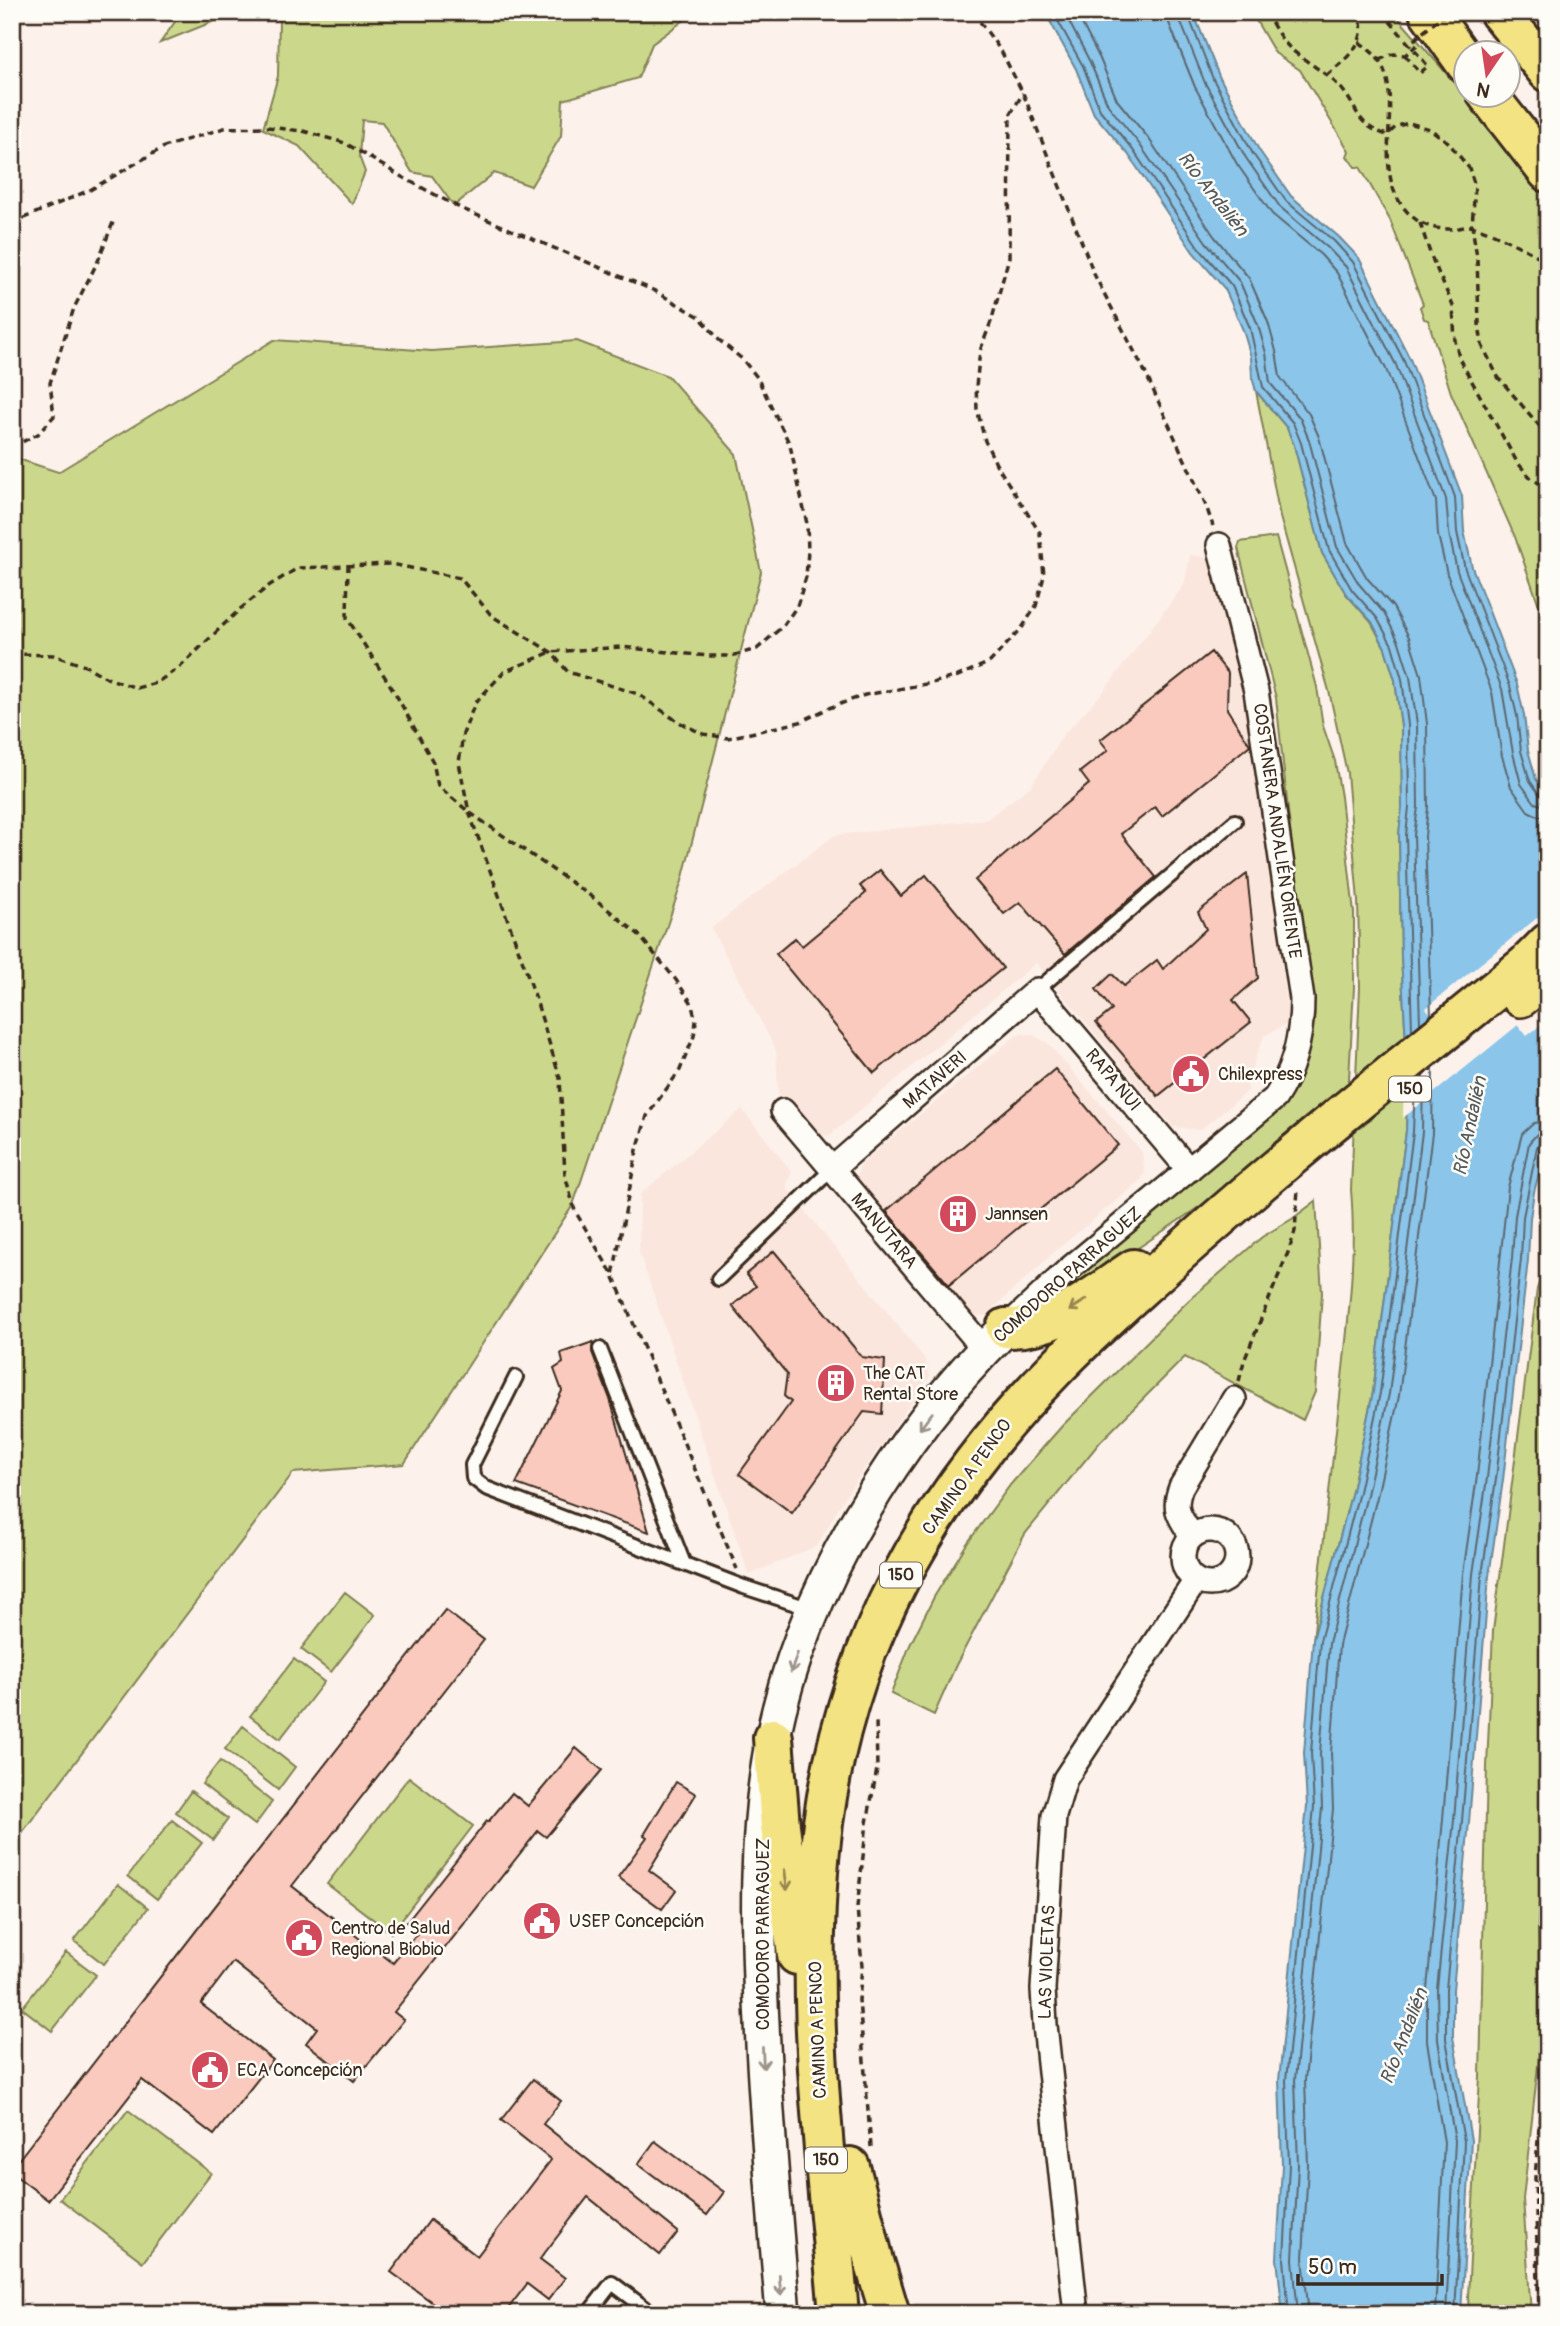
<svg xmlns="http://www.w3.org/2000/svg" width="1560" height="2326" font-family="Pangolin,sans-serif">
  <rect width="100%" height="100%" fill="#fcf2eb"/>
  <filter id="ink" filterUnits="userSpaceOnUse"><feTurbulence type="fractalNoise" baseFrequency=".0143" numOctaves="2"/><feDisplacementMap in="SourceGraphic" scale="14" xChannelSelector="R" yChannelSelector="G"/><feConvolveMatrix kernelMatrix="1 2 1 2 8 2 1 2 1" color-interpolation-filters="sRGB"/></filter>
  <g filter="url(#ink)">
    <path fill="#fbe6dd" d="M1190,555l27,4 32,128 40,336 -25,13 -17,44 1,11 -48,39 -27,-3 -137,-164 -207,173 -19,-4 -32,-39 -2,-43 -65,-122 124,-93 152,-16 44,-33 32,-51 40,-43 81,-107z
      M1022,1034h8l18,9 94,109 3,21 -5,8 -81,67 -74,68 -21,-1 -107,-131 -1,-6 5,-14 5,-5 148,-122z
      M742,1109l50,63 -6,15 139,172 5,17 -84,119 -29,51 -68,29 -110,-323 1,-58z"/>
    <path fill="#cbd88c" stroke="#838155" stroke-width="2" d="M182,12h55l-77,31z
      M291,12h404l-43,32 -14,34 -75,22 -2,36 -30,50 -37,-13 -40,33 -22,-30 -20,-4 -30,-50 -20,-2 -3,36 6,16 -13,32 -53,-58 -36,-17 15,-53 1,-57z
      M1251,12h142l67,77 45,61 43,50v431l-33,-94 -64,-144 -23,-73 -4,-1 -4,-12 3,-3 -33,-84 -30,-53h-5l-8,-11 2,-5 -49,-81 -25,-17z
      M274,340l158,11 145,-10 91,35 68,78 25,118 -79,309 -109,324 -169,259 -111,9 -281,373v-1389l46,15z
      M1256,391l31,37 7,17 28,108 24,41 25,28 14,26 10,32 6,46 1,81 -3,27 2,123 7,121 -2,53 -33,261 -21,99 -39,149c9,-81 17,-162 27,-243 7,-68 17,-138 11,-207l9,-203 -2,-86 -11,-128 -18,-82 -49,-174z
      M1276,537l41,150 6,39 12,35 6,36 13,116v74l-6,110 -127,95 -172,116 3,-13 218,-182 40,-97 -34,-318 -38,-150 2,-6z
      M1316,1201l6,92 -7,99 -12,28 -118,-63 -85,85 -75,92 -69,131 -22,50 -43,-21 19,-49 24,-48 32,-52 45,-61 51,-58 127,-126 73,-63 30,-18z
      M1548,1257v404l-3,150 -7,115 2,122 -17,151 8,115h-62l-1,-18 12,-220 7,-309 6,-136 44,-342z
      M345,1592l30,23 -44,57 -30,-23z
      M294,1659l30,23 -44,57 -30,-23z
      M243,1726l52,41 -17,23 -53,-41z
      M220,1761l52,41 -17,23 -53,-41z
      M409,1777l64,49 -82,107 -64,-49z
      M191,1791l37,28 -15,21 -37,-28z
      M172,1820l30,23 -45,56 -29,-23z
      M118,1884l30,24 -44,56 -30,-23z
      M66,1952l30,23 -44,56 -30,-23z
      M128,2110l83,63 -68,89 -83,-63z
      M1548,2110v86l-1,6 -4,-27z"/>
    <path fill="#8bc5ea" stroke="#6b8798" stroke-width="2" d="M1045,12h148l26,64 40,74 32,46 48,41 20,21 51,101 52,137 2,35 8,36 45,117 7,31 4,35 8,29 12,15v346l-14,52 -4,26 -2,42 -25,220 -14,96 -20,246 -16,168v47l18,103 -10,174h-178l-6,-55 5,-94 -3,-85 28,-274 -3,-53 9,-113 39,-149 21,-99 33,-261 2,-54 -7,-120 -2,-123 3,-27 -1,-81 -6,-46 -10,-32 -13,-26 -26,-28 -24,-41 -28,-108 -7,-17 -31,-37 -4,-14 -1,-20 -8,-27 -18,-41 -32,-37 -65,-98 -34,-40 -18,-45z"/>
    <path fill="#fcf2eb" d="M1548,909v110l-21,17 -9,-11 -115,93 1,-40 29,-61 -7,-9z"/>
    <g fill="none" stroke-linecap="round" stroke-linejoin="round">
      <path stroke="#5b6870" stroke-width="2" d="M1053,12l30,54 17,44 33,40 66,98 33,38 18,42 13,59 30,36 8,20 28,107 23,40 25,28 15,27 10,34 6,46 1,82 -3,28 6,195
        M1064,12l26,50 18,43 32,40 66,97 34,40 18,43 8,28 4,30 30,35 9,22 28,107 22,37 25,29 15,29 11,35 7,47 1,83 -4,28 6,189
        M1076,12l24,47 17,41 32,39 65,97 35,42 19,44 8,29 4,26 29,37 10,23 28,106 20,35 26,29 16,30 12,38 6,49 1,83 -3,29 6,180
        M1168,12l1,11 26,64 42,77 35,50 49,41 16,18 49,96 50,132 2,34 9,39 45,118 10,64 9,31 17,24 10,5 10,1
        M1179,12l1,8 25,63 41,75 34,49 48,41 18,19 50,98 50,134 3,34 8,38 45,118 11,64 8,31 14,19 13,4
        M1187,12l26,67 40,75 33,47 48,40 19,21 51,99 51,136 2,35 8,37 45,117 7,30 4,35 9,30 10,14 8,3
        M1289,2314l-5,-55 5,-94 -3,-85 28,-273 -3,-54 9,-112 39,-149 21,-99 33,-261 2,-49
        M1298,2314l-5,-55 5,-94 -3,-85 27,-272 -2,-55 9,-110 38,-148 22,-101 33,-262 1,-57
        M1309,2314l-6,-56 5,-93 -3,-85 28,-271 -2,-56 8,-108 38,-148 22,-101 33,-263 1,-66
        M1435,2314l9,-172 -17,-100v-53l16,-170 20,-245 14,-98 31,-289 14,-53 12,-11 14,-2
        M1446,2314l9,-173 -17,-101 -1,-51 17,-169 19,-246 14,-96 25,-220 3,-42 14,-73 8,-9 11,-3
        M1455,2314l9,-173 -18,-102v-50l16,-168 20,-246 14,-96 25,-220 2,-42 14,-70 4,-5 7,-2"/>
    </g>
    <path fill="#f9cabd" stroke="#3b2a1e" stroke-width="2" d="M1211,652l17,21 -1,36 23,36 -88,71 -7,-9 -34,27 35,43 -91,77 -45,-52 -16,12 -29,-34 114,-96 -9,-12 28,-22 -8,-10z
      M880,870l21,26 25,-21 77,93 -129,105 -98,-119 19,-16 7,8 64,-53 -6,-7z
      M1247,874l11,104 -25,22 18,22 -93,74 -62,-73 16,-13 -16,-21 16,-15 12,12 33,-26 6,9 43,-40 -8,-17z
      M1055,1069l63,76 -169,140 -63,-74z
      M774,1251l88,106 23,3 -3,54 -18,-2 -72,101 -53,-39 52,-72 -7,-6 3,-22 -55,-68 24,-20 -10,-12z
      M593,1342l-1,10 18,47 39,133 -133,-48 46,-93 -8,-22 9,-6 -2,-10z
      M445,1610l39,30 -192,246 86,67 1,-1 14,11 26,-32 -12,-9 80,-101 1,1 24,-29 16,13 48,-58 26,22 -56,67 -8,-6 -144,181 10,8 -50,61 -48,-38 11,-15 -84,-66 -32,42 72,56 -59,75 -72,-55 -94,120 -36,-27v-5z
      M676,1782l20,12 -47,76 27,20 -14,19 -44,-32 29,-40 -3,-2z
      M533,2079l28,22 -18,23 135,108 -18,23 -72,-58 -48,62 25,19 -17,22 -21,-16 -23,30h-73l6,-8 -46,-34 39,-52 47,36 74,-96 -50,-40z
      M655,2141l69,51 -17,23 -69,-51z"/>
    <g fill="none" stroke-linecap="round" stroke-linejoin="round">
      <defs>
        <path id="lane" d="M1037,990l198,-169
          M718,1279l114,-110
          M600,1349l84,215
          M516,1377l-44,88 1,13 13,10 258,99 70,23
          M588,2314l24,-31 41,31"/>
        <path id="street" d="M783,1111l202,239
          M832,1169l205,-179 152,180
          M1006,1328l63,-59 206,-171c20,-30 27,-63 27,-99l-46,-308 -37,-146
          M1183 1557a27 27 0 1 1 54 0a27 27 0 1 1-54 0Z
          M1192,1536c-12,-19 -20,-26 -11,-49l53,-88
          M1076,2314l-31,-289 -2,-36 11,-173 11,-37 131,-199"/>
        <path id="secondary" d="M783,2314c-8,-97 -17,-194 -21,-291 -5,-95 -7,-192 11,-286 30,-150 125,-302 233,-409"/>
        <path id="primary" d="M1521,998l27,-22"/>
        <path id="highway" d="M1429,12l37,52
          M1499,12l49,60
          M1487,94l61,78
          M1006,1328c50,2 88,-33 128,-59
          M773,1738l7,88 17,129
          M850,2167l24,94 16,53
          M839,2314c-14,-163 -37,-328 -16,-491 24,-179 105,-324 230,-452 40,-42 84,-79 126,-118 112,-100 231,-193 347,-288l22,-22"/>
      </defs>
      <use href="#lane" stroke="#3b2a1e" stroke-width="18"/>
      <use href="#street" stroke="#3b2a1e" stroke-width="28"/>
      <use href="#secondary" stroke="#3b2a1e" stroke-width="38"/>
      <use href="#primary" stroke="#3b2a1e" stroke-width="42"/>
      <use href="#highway" stroke="#3b2a1e" stroke-width="44"/>
      <path stroke="#3b2a1e" stroke-width="3.5" stroke-dasharray="7 5" stroke-linecap="butt" d="M973,12l28,39 22,42 72,183 49,94 62,136 7,20
        M1266,12c7,13 14,27 25,37 15,13 33,22 48,37 20,21 15,39 48,49l10,-9 12,-3 21,6 18,13 21,26 6,18 -3,40 5,31 2,67 3,21 16,32 50,59
        M1359,42c11,8 20,15 25,28 18,45 -18,115 34,151 12,8 27,9 41,7 5,-1 11,-3 16,-1 21,6 52,24 73,34
        M1379,60l14,-6 12,1 12,-10
        M1327,75c16,-14 38,-29 34,-52l-5,-3
        M12,223l78,-33 74,-43 60,-19 43,-1 36,4 42,12 57,34 58,31 195,83 45,26 19,23 23,19 15,18 33,68 17,79 1,27 -2,26 -9,29 -14,20 -26,23 -26,7h-23l-87,-9 -70,5 -47,20 -29,31 -12,31 -4,29 10,49 64,178 27,88 5,97 10,36 38,64 124,294
        M1420,223l11,33 22,50 2,35 5,19 57,102 14,16 17,11
        M12,447l26,-13 16,-18 -4,-33 24,-75 24,-47 16,-41
        M348,564l-1,54 47,73 39,71 5,24 31,26 126,87 43,35 38,46 15,22 5,19 -2,15 -14,34 -33,46 -10,34 -24,125
        M12,657l6,-3 35,1 35,12 19,11 30,10 19,-5 24,-16 60,-58 30,-24 28,-17 93,-4 69,14 32,38 59,36 17,20 70,22 39,27 26,13 25,4 72,-16 29,-14 36,-13 67,-12 26,-7 32,-14 32,-34 14,-22 8,-30 -4,-43 -44,-69 -11,-23 -8,-32 -1,-23 4,-35 12,-32 17,-62 1,-142 13,-22
        M1239,1381l5,-20 45,-111 6,-19 3,-42
        M1548,1877l-3,70 3,12
        M871,2147l-12,-147 3,-34 -5,-59 10,-84 10,-54 -1,-49
        M1539,2314l-4,-136 7,-87 6,-106"/>
      <use href="#lane" stroke="#fdfcf7" stroke-width="12"/>
      <use href="#street" stroke="#fdfcf7" stroke-width="23"/>
      <use href="#secondary" stroke="#fdfcf7" stroke-width="33"/>
      <use href="#primary" stroke="#f4e382" stroke-width="37"/>
      <use href="#highway" stroke="#f4e382" stroke-width="38"/>
      <path stroke="#3b2a1e" stroke-width="3.5" stroke-dasharray="7 5" stroke-linecap="butt" d="M1382,12l27,32 38,-32
        M1405,55l15,18 8,-7 -19,-22"/>
    </g>
    <defs><path id="oneway-shaft" d="M-6 0H5M1.5-3L5.5 0L1.5 3" fill="none" stroke-width="1.6" stroke-linecap="round" stroke-linejoin="round" transform="scale(1.75)"/></defs>
    <g stroke="#988650">
      <use href="#oneway-shaft" transform="translate(1078 1305) rotate(147)"/>
      <use href="#oneway-shaft" transform="translate(786 1880) rotate(83)"/>
    </g>
    <g stroke="#9c938a">
      <use href="#oneway-shaft" transform="translate(926 1421) rotate(127)"/>
      <use href="#oneway-shaft" transform="translate(794 1663) rotate(109)"/>
      <use href="#oneway-shaft" transform="translate(763 2058) rotate(87)"/>
      <use href="#oneway-shaft" transform="translate(780 2285) rotate(86)"/>
    </g>
  </g>
  <defs>
    <symbol id="civic-disc" viewBox="-11 -11 22 22"><circle r="9.5" fill="#d1495b" stroke="#fdfcf7"/><path d="M-.6-6.5H3V-4.5H.6V-3L4-1V1h2V6H-6V1h2V-1L-.6-3ZM-1.2 2.5V6h2.4V2.5Z" fill="#fff"/></symbol>
    <symbol id="building-disc" viewBox="-11 -11 22 22"><circle r="9.5" fill="#d1495b" stroke="#fdfcf7"/><path d="M-4-6H4V6H1V3H-1V6H-4ZM-2.5-4.3h1.7v1.8h-1.7ZM.8-4.3h1.7v1.8H.8ZM-2.5-1h1.7V.8h-1.7ZM.8-1h1.7V.8H.8Z" fill="#fff"/></symbol>
  </defs>
  <g fill-rule="evenodd">
    <use href="#civic-disc" x="1169" y="1052" width="44" height="44"/>
    <use href="#building-disc" x="936" y="1192" width="44" height="44"/>
    <use href="#building-disc" x="814" y="1361" width="44" height="44"/>
    <use href="#civic-disc" x="520" y="1899" width="44" height="44"/>
    <use href="#civic-disc" x="282" y="1916" width="44" height="44"/>
    <use href="#civic-disc" x="188" y="2048" width="44" height="44"/>
  </g>
  <g text-anchor="middle" dominant-baseline="central" stroke-width="5" stroke-linejoin="round" paint-order="stroke">
    <g fill="#fdfcf7" stroke="#75695f" stroke-width="2">
      <rect x="1389" y="1076.5" width="42" height="25" rx="5"/>
      <rect x="880" y="1562.5" width="42" height="25" rx="5"/>
      <rect x="805" y="2147.5" width="42" height="25" rx="5"/>
    </g>
    <g font-size="16" font-weight="bold" fill="#3b2a1e">
      <text x="1410" y="1089">150</text>
      <text x="901" y="1575">150</text>
      <text x="826" y="2160">150</text>
    </g>
    <g font-size="18" fill="#3b2a1e" stroke="#fdfcf7">
      <text transform="translate(1277 831) rotate(82)">COSTANERA ANDALIÉN ORIENTE</text>
      <text transform="translate(935 1080) rotate(-41)">MATAVERI</text>
      <text transform="translate(1113 1080) rotate(50)">RAPA NUI</text>
      <text transform="translate(884 1231) rotate(50)">MANUTARA</text>
      <text transform="translate(1068 1275) rotate(-42)">COMODORO PARRAGUEZ</text>
      <text transform="translate(967 1477) rotate(-54)">CAMINO A PENCO</text>
      <text transform="translate(763 1934) rotate(-90)">COMODORO PARRAGUEZ</text>
      <text transform="translate(1047 1962) rotate(-88)">LAS VIOLETAS</text>
      <text transform="translate(818 2030) rotate(-92)">CAMINO A PENCO</text>
    </g>
    <g font-size="18" fill="#3b2a1e" stroke="#fdfcf7" text-anchor="start">
      <text x="1218" y="1074">Chilexpress</text>
      <text x="985" y="1214">Jannsen</text>
      <text x="863" y="1373">The CAT<tspan x="863" dy="21">Rental Store</tspan></text>
      <text x="569" y="1921">USEP Concepción</text>
      <text x="331" y="1928">Centro de Salud<tspan x="331" dy="21">Regional Biobio</tspan></text>
      <text x="237" y="2070">ECA Concepción</text>
    </g>
    <g font-size="19" font-style="italic" fill="#53585b" stroke="#fdfcf7">
      <text transform="translate(1213 194) rotate(52)">Río Andalién</text>
      <text transform="translate(1470 1126) rotate(-78)">Río Andalién</text>
      <text transform="translate(1404 2036) rotate(-69)">Río Andalién</text>
    </g>
  </g>
  <rect width="1560" height="2326" fill="none" stroke="#fdfcf7" stroke-width="42"/>
  <rect x="21" y="21" width="1518" height="2284" fill="none" stroke="#3b2a1e" stroke-width="2.5" filter="url(#ink)"/>
  <g transform="translate(1487 74) rotate(193)"><circle r="33" fill="#fdfcf7" stroke="#afa8a0" stroke-width="2"/>
  <path d="M0-5L12 26L0 18L-12 26Z" fill="#d1495b"/>
  <text y="-10" font-size="19" font-weight="bold" text-anchor="middle" fill="#3b2a1e">N</text>
  </g>
  <path d="M1298 2274v10h144v-10" fill="none" stroke="#3b2a1e" stroke-width="3.5"/>
  <text x="1308" y="2274" font-size="21" fill="#3b2a1e" stroke="#fdfcf7" stroke-width="5" paint-order="stroke">50 m</text>
</svg>
